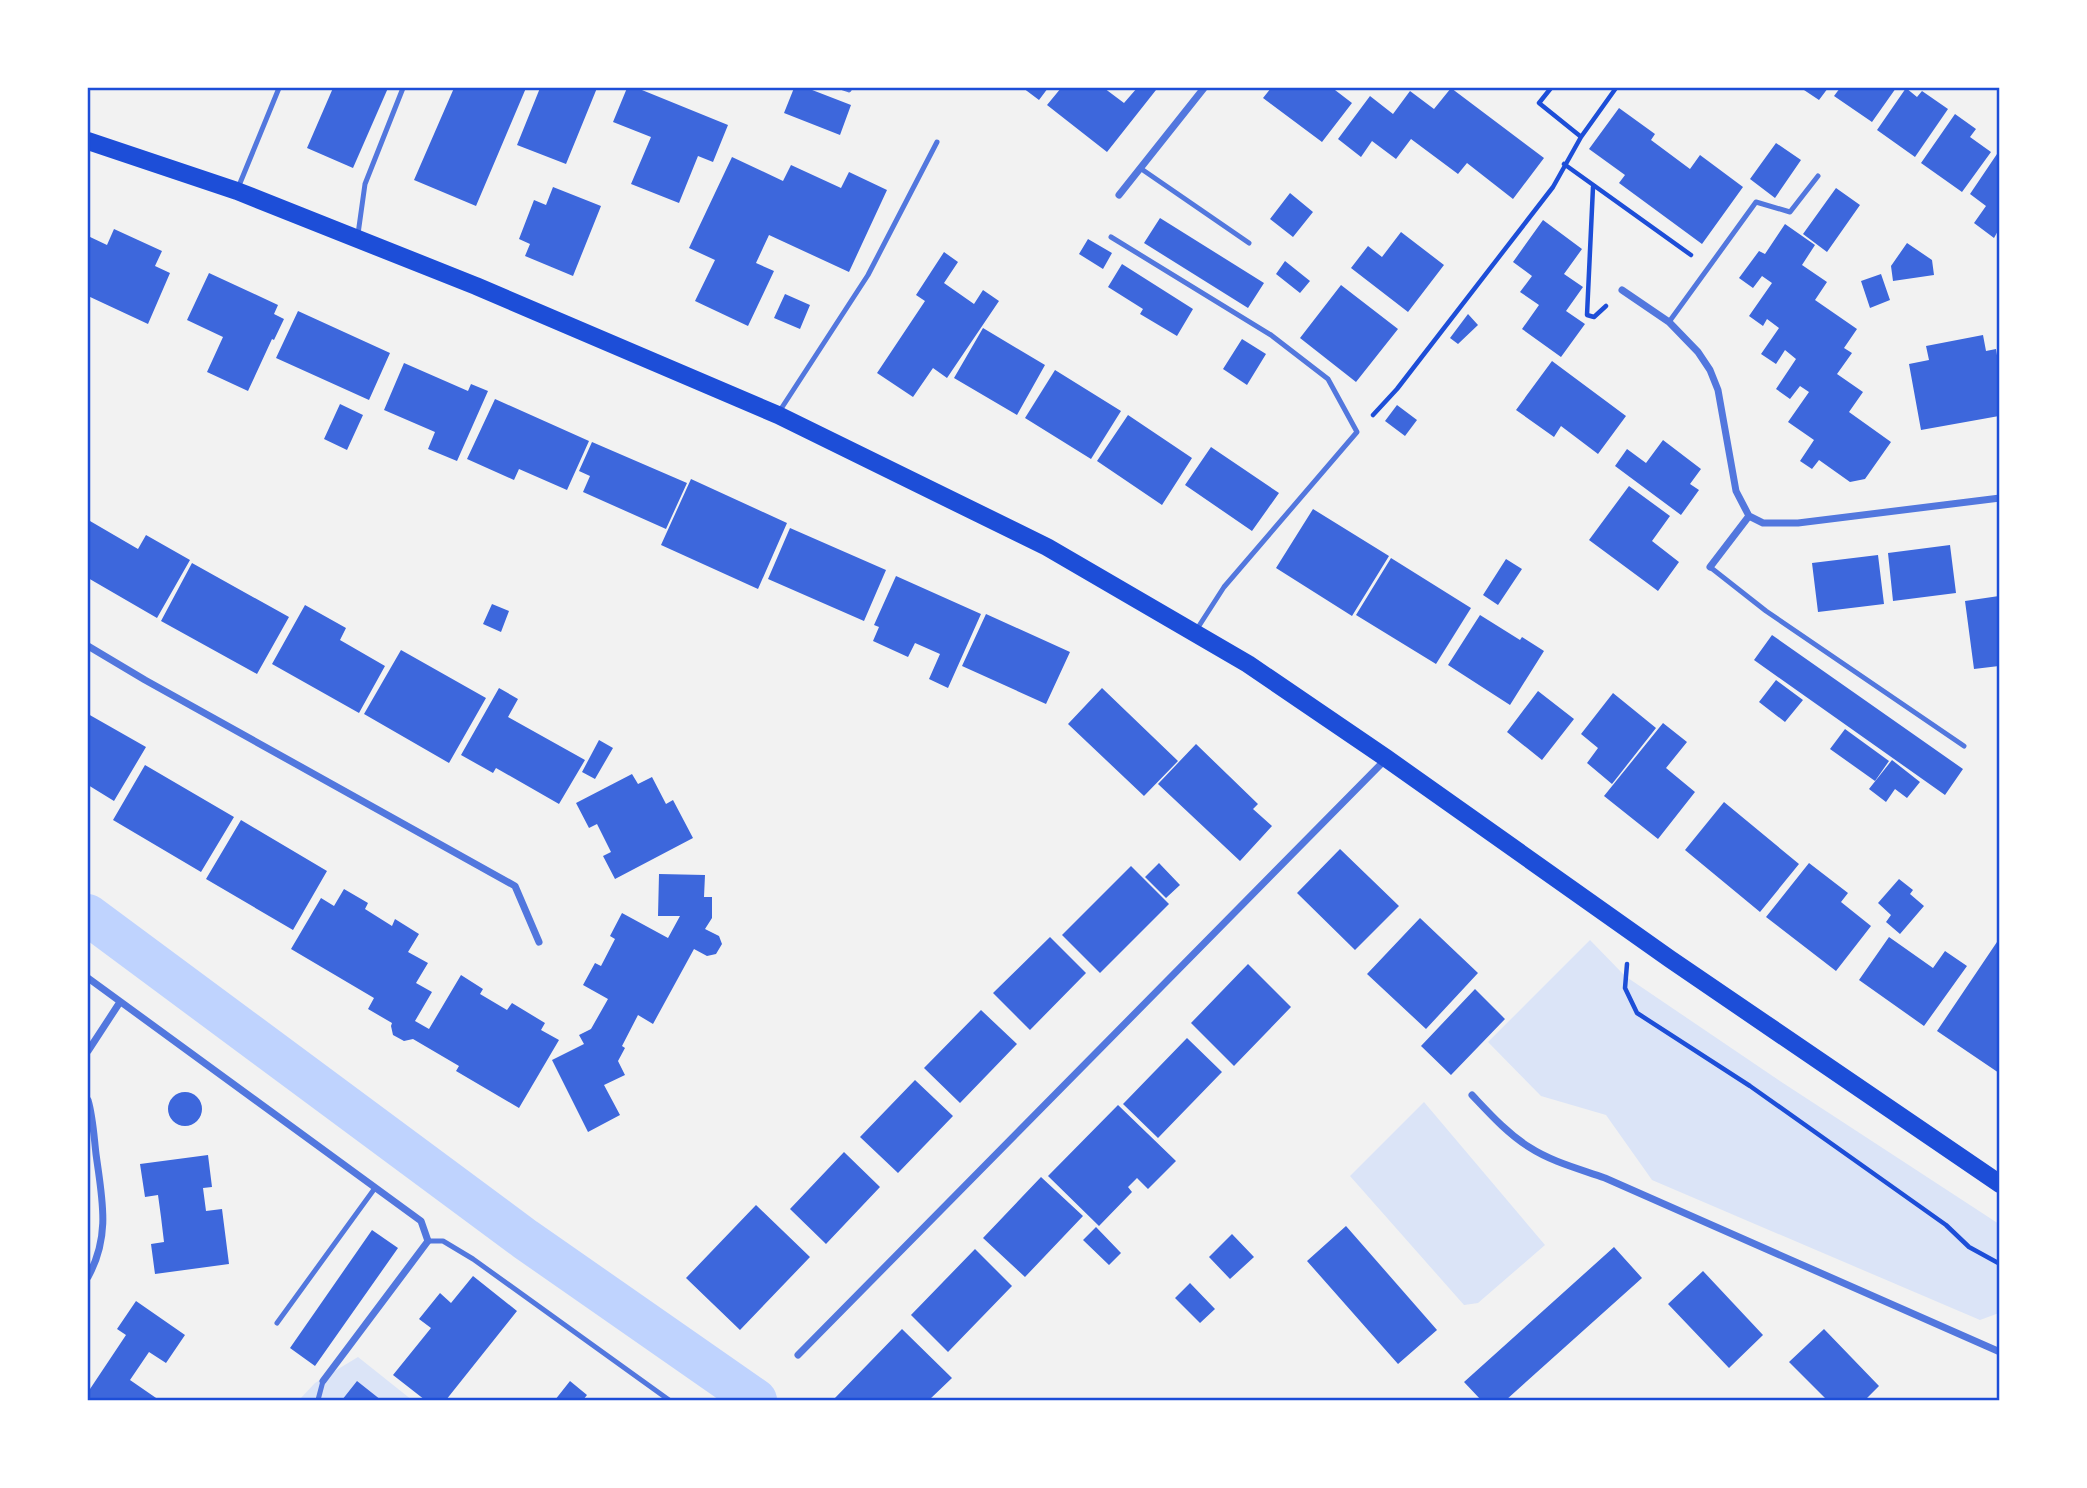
<svg xmlns="http://www.w3.org/2000/svg" width="2087" height="1488" font-family="'Exo 2',sans-serif">
  <rect width="100%" height="100%" fill="#f2f2f2"/>
  <path fill="#dbe4f7" d="M1590,940l35,36 152,103 222,145v89l-19,7 -328,-140 -46,-65 -65,-19 -53,-54z
    M1424,1102l121,143 -67,58 -14,2 -114,-129z
    M358,1357l54,43h-113l16,-17z"/>
  <g fill="none" stroke-linecap="round" stroke-linejoin="round">
    <path stroke="#bfd3fe" stroke-width="42" d="M88,915l437,324 231,161"/>
  </g>
  <path fill="#3d67dc" d="M333,88h55l-35,80 -46,-20z
    M454,88h72l-50,118 -62,-26z
    M540,88h57l-31,76 -49,-19z
    M627,88h10l91,37 -15,37 -15,-6 -19,47 -48,-19 20,-47 -38,-15z
    M794,88h13l44,17 -11,30 -56,-22z
    M1023,88h25l-9,12z
    M1061,88h43l20,15 13,-15h15l4,2 -49,62 -60,-47z
    M1271,88h66l-2,2 17,13 -30,39 -59,-44z
    M1451,88l93,70 -31,41 -46,-36 -9,11 -47,-35 -15,20 -24,-18 -11,16 -23,-18 32,-43 23,18 17,-23 24,18z
    M1801,88h27l-9,12z
    M1840,88h56l-24,34 -38,-26z
    M1906,88l11,9 5,-6 26,18 -33,48 -38,-27z
    M1619,108l36,26 -4,6 39,29 10,-14 43,32 -41,57 -83,-61 6,-8 -36,-26z
    M1955,114l21,15 -6,8 21,15 -29,40 -41,-29z
    M1776,143l25,17 -26,38 -25,-19z
    M1999,151v78l-5,9 -20,-15 12,-17 -16,-12z
    M732,157l51,24 8,-16 50,23 8,-16 38,18 -38,82 -80,-37 -13,28 18,8 -26,55 -53,-25 20,-41 -26,-12z
    M553,187l48,19 -28,70 -48,-20 5,-12 -11,-5 15,-39 12,5z
    M1836,188l24,17 -33,47 -24,-18z
    M1290,193l23,19 -20,25 -23,-18z
    M1160,218l104,65 -16,25 -104,-65z
    M1543,220l39,29 -18,25 19,13 -17,24 19,13 -24,33 -39,-28 17,-24 -19,-13 12,-16 -19,-14z
    M1785,224l30,21 -13,20 25,17 -12,18 42,29 -13,19 8,5 -15,21 26,18 -14,20 42,30 -26,37 -15,3 -31,-22 -7,9 -12,-8 14,-21 -26,-18 21,-30 -9,-6 -10,13 -14,-10 20,-30 -11,-9 -9,14 -15,-10 18,-26 -12,-9 -4,7 -14,-10 23,-33 -10,-7 -9,12 -14,-10 20,-27 6,3z
    M114,229l48,22 -7,15 15,7 -22,51 -60,-28v-60l19,9z
    M1401,232l43,33 -36,47 -57,-44 17,-22 14,11z
    M1088,239l24,14 -9,16 -24,-15z
    M1907,243l25,17 2,15 -41,6 -2,-15z
    M944,252l14,10 -14,21 30,21 9,-14 16,11 -52,77 -14,-10 -20,29 -36,-24 48,-72 -9,-6z
    M1285,261l25,20 -10,12 -24,-19z
    M1122,264l71,45 -16,27 -37,-22 3,-5 -35,-22z
    M209,273l69,32 -4,9 10,5 -10,21 -2,-1 -24,52 -41,-19 16,-35 -36,-17z
    M1881,274l9,26 -20,8 -9,-27z
    M1341,285l57,44 -42,53 -56,-44z
    M785,294l25,11 -10,24 -26,-11z
    M298,311l92,42 -21,47 -93,-42z
    M1468,314l10,11 -20,19 -8,-6z
    M983,328l62,37 -28,50 -63,-37z
    M1983,335l3,16 10,-2 3,19v48l-78,14 -12,-66 20,-4 -3,-14z
    M1242,339l24,15 -19,31 -24,-16z
    M1552,361l74,55 -28,38 -37,-28 -7,11 -38,-27z
    M404,363l64,28 3,-7 17,7 -31,70 -29,-12 7,-17 -51,-22z
    M1055,370l66,41 -30,48 -66,-41z
    M495,399l94,42 -22,49 -48,-21 -5,11 -47,-21z
    M340,404l23,11 -16,35 -23,-11z
    M1397,405l20,15 -12,16 -20,-15z
    M1128,415l64,43 -30,47 -65,-44z
    M1663,440l38,29 -11,15 9,6 -18,25 -66,-49 12,-17 19,14z
    M592,442l95,41 -21,46 -83,-37 7,-16 -11,-5z
    M1211,447l68,46 -27,38 -67,-46z
    M691,479l96,44 -29,66 -97,-44z
    M1629,486l41,30 -18,25 27,21 -21,29 -69,-51z
    M1313,509l76,47 -37,60 -76,-48z
    M90,521l48,28 8,-14 44,25 -33,58 -69,-40v-52z
    M790,528l96,42 -22,51 -96,-42z
    M1950,545l6,48 -63,8 -5,-48z
    M1878,555l6,49 -66,8 -6,-49z
    M1391,558l80,50 -35,56 -80,-49z
    M1506,559l16,10 -24,36 -15,-10z
    M192,563l97,54 -32,57 -96,-53z
    M896,576l85,38 -33,74 -19,-9 11,-25 -25,-11 -7,14 -35,-16 6,-14 -5,-2z
    M1999,596v70l-25,3 -9,-68z
    M492,604l17,7 -8,21 -18,-8z
    M305,605l41,23 -6,12 45,26 -26,47 -87,-49z
    M986,614l84,38 -24,52 -84,-38z
    M1480,615l40,25 2,-3 22,14 -34,54 -62,-40z
    M1772,635l191,134 -18,26 -191,-135z
    M401,650l85,48 -37,65 -85,-49z
    M1776,680l27,20 -18,22 -26,-20z
    M499,688l19,11 -10,18 77,43 -26,44 -63,-36 -3,5 -32,-18z
    M1102,688l76,73 -34,35 -76,-72z
    M1538,691l36,28 -32,41 -35,-28z
    M1613,693l43,35 -44,56 -25,-21 11,-15 -17,-14z
    M88,714l58,33 -32,54 -26,-16z
    M1663,723l24,19 -21,26 29,24 -37,47 -54,-43z
    M1845,729l44,32 -14,20 -45,-32z
    M599,740l14,8 -18,31 -13,-7z
    M1196,744l62,60 -5,5 19,17 -32,35 -82,-77z
    M1892,760l28,22 -13,16 -12,-9 -9,13 -17,-13z
    M145,765l89,52 -33,55 -88,-52z
    M632,774l6,10 14,-7 14,27 7,-4 20,38 -78,41 -12,-23 8,-4 -14,-28 -8,4 -13,-25z
    M1724,802l75,62 -39,48 -75,-62z
    M241,820l86,51 -34,59 -87,-51z
    M1340,849l59,57 -44,44 -58,-57z
    M1159,863l21,22 -14,13 -21,-21z
    M1809,863l39,30 -7,9 30,24 -35,45 -70,-54z
    M1131,866l38,38 -69,69 -38,-38z
    M659,874l46,1 -1,22h8v21l-7,11 14,7 3,8 -6,10 -9,2 -13,-7 -41,75 -15,-9 -16,31 3,2 -7,13 7,14 -21,10 16,30 -32,17 -36,-72 32,-16 -5,-9 12,-6 17,-30 -25,-14 12,-22 6,3 14,-27 -5,-3 12,-23 46,25 12,-22h-22z
    M1899,879l14,11 -3,4 14,12 -24,28 -14,-12 5,-7 -13,-12z
    M344,889l24,14 -3,6 27,17 3,-7 24,15 -11,18 20,11 -12,20 16,9 -17,29 14,8 32,-54 22,14 -3,5 27,16 5,-7 33,20 -4,7 18,10 -40,68 -63,-37 3,-5 -46,-27 -9,2 -11,-6 -2,-9 1,-3 -24,-14 6,-11 -83,-49 30,-51 13,8z
    M1420,918l58,55 -52,56 -59,-55z
    M1050,937l36,36 -56,57 -37,-37z
    M1889,937l44,31 12,-17 22,15 -43,60 -65,-46z
    M1999,939v134l-62,-42z
    M1248,964l43,43 -57,59 -43,-43z
    M1475,989l30,30 -54,56 -30,-29z
    M981,1010l36,34 -57,59 -36,-35z
    M1187,1038l35,34 -64,66 -35,-34z
    M915,1080l38,36 -55,57 -38,-36z
    M168 1109a17 17 0 1 1 34 0a17 17 0 1 1-34 0Z
    M1118,1105l58,56 -28,28 -11,-11 -9,9 4,5 -33,34 -51,-50z
    M844,1152l36,35 -54,57 -36,-35z
    M208,1155l4,32 -9,1 3,23 16,-2 7,55 -74,10 -4,-30 13,-2 -3,-25 -3,-22 -13,2 -5,-33z
    M1041,1177l42,39 -58,61 -42,-39z
    M756,1205l54,52 -70,73 -54,-52z
    M1346,1226l91,104 -39,34 -91,-103z
    M1096,1227l25,26 -12,12 -26,-25z
    M372,1230l26,18 -83,118 -25,-18z
    M1232,1234l22,23 -24,22 -21,-22z
    M1614,1247l28,31 -136,122h-25l-17,-18z
    M975,1249l37,37 -64,66 -37,-37z
    M1703,1271l60,64 -34,33 -61,-64z
    M473,1276l44,35 -71,89h-21l-32,-25 38,-47 -12,-9 21,-26 11,10z
    M1190,1283l25,26 -15,14 -25,-25z
    M136,1301l49,34 -19,28 -17,-11 -19,28 29,20h-71v-8l38,-57 -9,-6z
    M902,1329l50,49 -23,22h-94l-1,-1z
    M1824,1329l55,57 -14,14h-38l-38,-38z
    M357,1381l24,19h-39z
    M570,1381l17,14 -4,5h-28z"/>
  <g fill="none" stroke-linecap="round" stroke-linejoin="round">
    <path stroke="#1d4ed8" stroke-width="4.5" d="M1551,88l-12,15 41,33
      M1564,164l127,91
      M1593,187l-6,128 7,2 12,-11
      M1373,415l24,-26 156,-202 28,-50 35,-49
      M1627,964l-2,24 12,25 113,73 196,139 23,22 31,17"/>
    <path stroke="#5277de" stroke-width="5" d="M843,88l6,2 1,-2
      M1140,168l109,75
      M238,188l41,-100
      M358,234l7,-50 38,-96
      M1111,237l160,98 57,44 29,53 -133,155 -27,42
      M1669,322l87,-120 34,10 28,-36
      M779,412l89,-137 69,-133
      M1710,567l56,44 198,135
      M428,1241h15l30,18 196,141
      M277,1323l98,-135
      M318,1400l5,-19"/>
    <path stroke="#5277de" stroke-width="7" d="M1119,195l85,-107
      M1622,290l47,32 29,30 12,18 8,20 18,101 13,25 14,7h35l202,-25
      M1710,567l39,-51
      M88,646l57,34 370,206 24,56
      M88,978l333,243 7,20 -105,140
      M88,1051l32,-49
      M1472,1095c18,19 35,38 57,52 23,15 51,22 76,31l395,174
      M88,1100c5,17 6,37 8,54 6,45 15,81 -8,123
      M798,1355l588,-596"/>
    <path stroke="#1d4ed8" stroke-width="18" d="M88,141l149,50 239,95 302,129 269,132 201,117 138,94 284,201 330,225"/>
  </g>
  <rect width="2087" height="1488" fill="none" stroke="#ffffff" stroke-width="178"/>
  <rect x="89" y="89" width="1909" height="1310" fill="none" stroke="#1d4ed8" stroke-width="2.5"/>
</svg>
